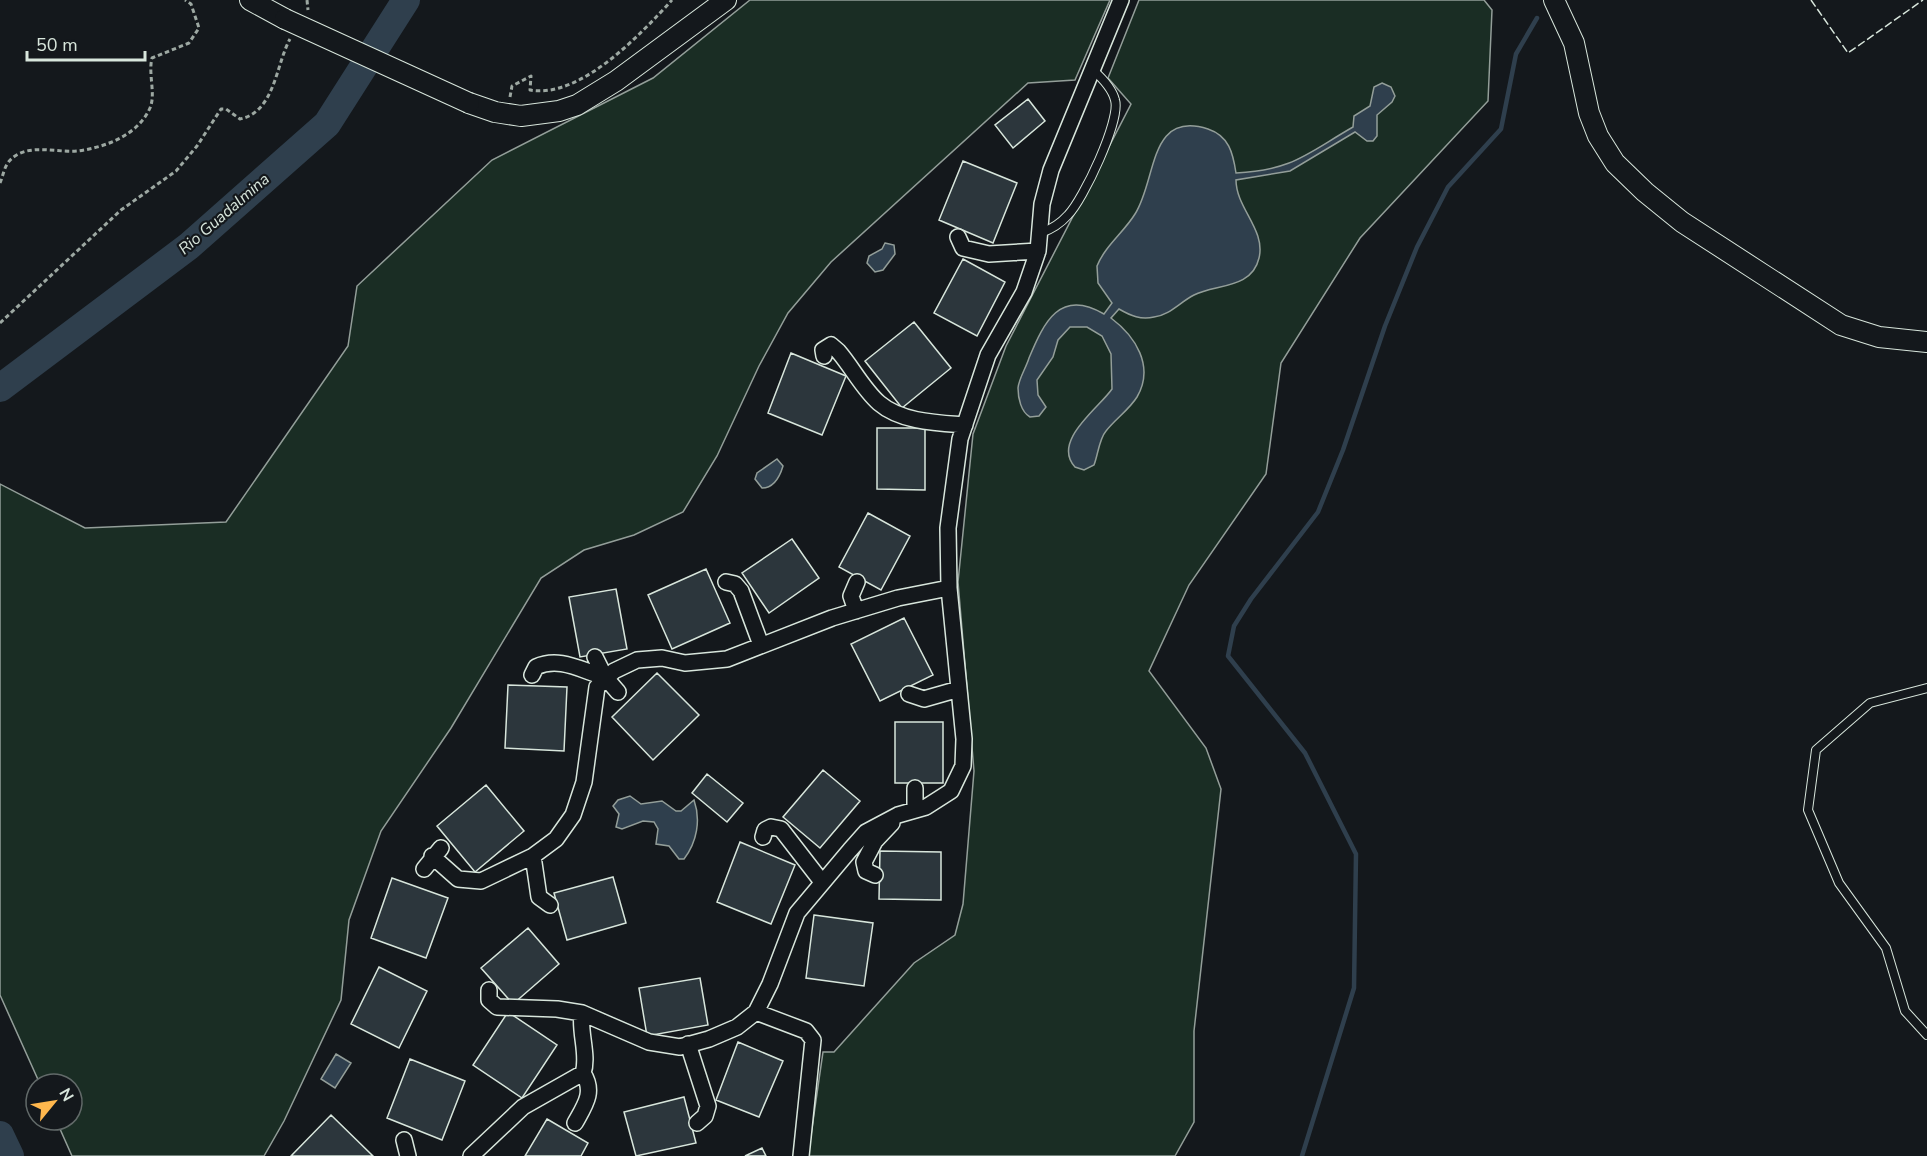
<svg xmlns="http://www.w3.org/2000/svg" width="1927" height="1156" font-family="'Nunito Sans',sans-serif">
  <rect width="100%" height="100%" fill="#14181c"/>
  <path fill="#1a2d24" stroke="#939e99" stroke-width="1.5" d="M750,0h360l-35,80 -47,3 -197,179 -43,51 -29,53 -42,90 -34,56 -49,23 -50,15 -43,28 -90,150 -70,103 -32,89 -8,80 -57,121 -20,35h-192l-16,-36h16v-36h-32l-40,-89v-511l85,44 141,-6 122,-176 9,-60 135,-126 161,-82z
    M1139,0h345l8,10 -4,91 -128,137 -79,125 -15,111 -77,111 -40,86 57,77 15,41 -27,242v91l-19,34h-367l15,-104h11l80,-89 41,-28 8,-31 11,-133 -16,-189 15,-148 33,-88 125,-242 -23,-26z"/>
  <path fill="#2f3f4d" stroke="#939e99" stroke-width="1.5" d="M1382,83l9,4 4,9 -3,6 -15,13v21l-4,5h-6l-12,-9 -65,39 -54,9c0,28 30,50 23,78 -7,31 -43,26 -65,37 -14,7 -24,20 -40,22 -13,3 -23,-1 -35,-8l-8,9c24,18 44,48 26,79 -8,13 -22,22 -31,34 -7,8 -8,24 -12,34l-10,5 -9,-3c-24,-26 25,-60 37,-78l-1,-35 -9,-18 -15,-9h-17l-12,13 -5,17 -16,23 1,15 8,12 -7,9 -9,1c-9,-5 -12,-19 -12,-29 1,-10 8,-20 11,-30 15,-36 31,-70 75,-44l8,-11 -14,-20 -1,-17c8,-20 27,-34 38,-52 22,-34 13,-104 73,-85 21,7 25,24 28,44 57,-3 70,-19 117,-46l1,-11 16,-10 4,-19z
    M885,243l9,2 1,9 -12,16 -8,2 -8,-9 2,-7 13,-7z
    M777,459l6,7c-3,10 -9,22 -21,22l-7,-9 2,-6z
    M630,796l11,8 21,-3 14,10h5l13,-11c7,20 3,42 -10,59h-5l-10,-13 -13,-2 2,-15 -4,-7 -11,-1 -21,8 -6,-2 3,-13 -6,-8 5,-6z
    M336,1054l15,9 -16,25 -14,-9z"/>
  <g fill="none" stroke-linecap="round" stroke-linejoin="round">
    <path stroke="#2f3f4d" stroke-width="4.5" d="M1302,1156l52,-168 2,-134 -51,-101 -77,-97 6,-30 17,-27 67,-87 25,-62 42,-124 32,-79 31,-60 53,-58 15,-75 21,-36"/>
    <path stroke="#2f3f4d" stroke-width="28" d="M0,388l189,-142 138,-122 79,-124
      M0,1135l10,21"/>
  </g>
  <path fill="#2c363c" stroke="#d8e6dc" stroke-width="1.5" d="M1028,99l17,22 -32,27 -18,-23z
    M963,161l54,22 -24,60 -54,-23z
    M963,259l42,23 -28,54 -43,-23z
    M914,322l37,46 -49,40 -37,-47z
    M791,353l55,23 -24,59 -54,-22z
    M877,428h48v62l-48,-1z
    M868,513l42,23 -29,54 -42,-23z
    M792,539l27,39 -50,35 -27,-40z
    M706,569l24,54 -58,26 -24,-54z
    M616,589l11,60 -47,8 -11,-60z
    M904,618l29,57 -53,26 -29,-57z
    M657,673l42,42 -46,45 -41,-43z
    M508,685l59,2 -3,64 -59,-3z
    M895,722h48v61h-48z
    M823,770l37,31 -40,47 -37,-31z
    M707,774l36,29 -16,19 -35,-29z
    M486,785l38,46 -49,41 -38,-46z
    M740,842l55,23 -24,59 -54,-22z
    M880,851l61,1v48l-62,-1z
    M613,877l13,46 -59,17 -13,-47z
    M392,878l56,20 -22,60 -55,-20z
    M814,915l59,8 -9,63 -58,-8z
    M528,928l31,36 -46,40 -32,-36z
    M379,967l48,24 -28,57 -48,-24z
    M700,978l8,47 -61,11 -8,-48z
    M508,1012l49,33 -35,53 -49,-33z
    M738,1042l45,19 -24,56 -43,-17z
    M410,1059l55,22 -23,59 -55,-22z
    M684,1097l12,46 -60,13 -12,-44z
    M331,1115l42,41h-82z
    M547,1119l41,24 -7,13h-56z
    M762,1148l4,8h-21z"/>
  <g fill="none" stroke-linecap="round" stroke-linejoin="round">
    <defs>
      <path id="lane" d="M1041,233c11,-4 19,-9 27,-18 15,-15 53,-95 47,-115 -3,-12 -13,-22 -22,-30
        M1927,688l-57,15 -54,47 -8,60 31,73 47,65 19,63 22,24"/>
      <path id="street" d="M958,237l5,11 26,6 49,-3
        M824,356l-1,-6 8,-5 7,6c14,16 25,38 41,52 22,19 58,20 86,22
        M726,582l9,2 6,7 20,54
        M856,611l-5,-15 6,-14
        M595,657l10,20 13,15
        M532,675l4,-8c24,-11 46,4 69,10
        M909,694l15,5 35,-10
        M915,788v22
        M763,837l2,-7 6,-3 10,2 41,53
        M432,856l26,23 23,2 52,-25 23,-17 17,-24 11,-33 13,-95 17,-16 23,-11 25,-2 23,5 42,-4 105,-41 66,-20 51,-10
        M533,856l6,41 11,8
        M424,869l17,-21
        M875,875l-9,-4 -2,-9 11,-21 17,-18
        M489,990v10l8,7 60,2 25,4 67,29 31,5 29,-8 28,-12 19,-15 14,-28 27,-71 53,-63 16,-18 32,-17 28,-8 25,-16 12,-25 1,-27 -15,-151 -1,-60 12,-89 28,-84 36,-63 14,-41 4,-47 9,-34 70,-170
        M756,1012l50,19 7,9 -12,116
        M688,1044l20,62 -3,10 -8,7
        M575,1123c10,-18 20,-31 8,-50
        M404,1140l4,16
        M471,1156l52,-49 60,-34c6,-17 -4,-41 -1,-60"/>
      <path id="secondary" d="M250,0l35,19
        M1554,0l20,43 15,70 9,23 17,27 30,29 37,30 159,103 38,12 48,5
        M469,103l26,9 26,4 38,-5 18,-6 39,-24 110,-81"/>
    </defs>
    <use href="#lane" stroke="#d8e6dc" stroke-width="10"/>
    <use href="#street" stroke="#d8e6dc" stroke-width="18"/>
    <use href="#secondary" stroke="#d8e6dc" stroke-width="22"/>
    <path stroke="#9da8a2" stroke-width="3" stroke-dasharray="4.5 3" stroke-linecap="butt" d="M307,0l1,10
      M510,97l2,-11 19,-10 -1,14c50,9 110,-55 142,-90
      M0,183c4,-9 4,-20 15,-27 18,-12 44,-3 63,-5 28,-4 60,-16 72,-43 6,-14 -2,-34 2,-50l37,-15 10,-15 -8,-24 -6,-4
      M0,323l121,-113 55,-39 21,-25 24,-37h5l14,10c35,-7 36,-55 50,-80"/>
    <use href="#lane" stroke="#14181c" stroke-width="8"/>
    <use href="#street" stroke="#14181c" stroke-width="15"/>
    <use href="#secondary" stroke="#14181c" stroke-width="20"/>
    <defs>
      <path id="secondary-bridge" d="M285,19l184,84"/>
    </defs>
    <use href="#secondary-bridge" stroke="#d8e6dc" stroke-width="22" stroke-linecap="butt"/>
    <use href="#secondary-bridge" stroke="#14181c" stroke-width="20"/>
    <path stroke="#d8e6dc" stroke-width="1.5" stroke-dasharray="8 3" stroke-linecap="butt" d="M1811,0l37,53 75,-53"/>
  </g>
  <g text-anchor="middle" dominant-baseline="central" stroke-width="4.5" stroke-linejoin="round" paint-order="stroke">
    <g font-size="16" font-style="italic" fill="#d8e6dc" stroke="#14181c">
      <text transform="translate(224 214) rotate(-41)">Rio Guadalmina</text>
    </g>
  </g>
  <g transform="translate(54 1102) rotate(60)"><circle r="28" fill="#14181c" stroke="#626a69" stroke-width="1.5"/>
  <path d="M0-4.5L10 22L0 15L-10 22Z" fill="#ffb74d"/>
  <text y="-9" font-size="16" font-weight="bold" text-anchor="middle" fill="#d8e6dc">N</text>
  </g>
  <path d="M27 51v9h118v-9" fill="none" stroke="#d8e6dc" stroke-width="3"/>
  <text x="36" y="51" font-size="18" fill="#d8e6dc" stroke="#14181c" stroke-width="4.5" paint-order="stroke">50 m</text>
</svg>
